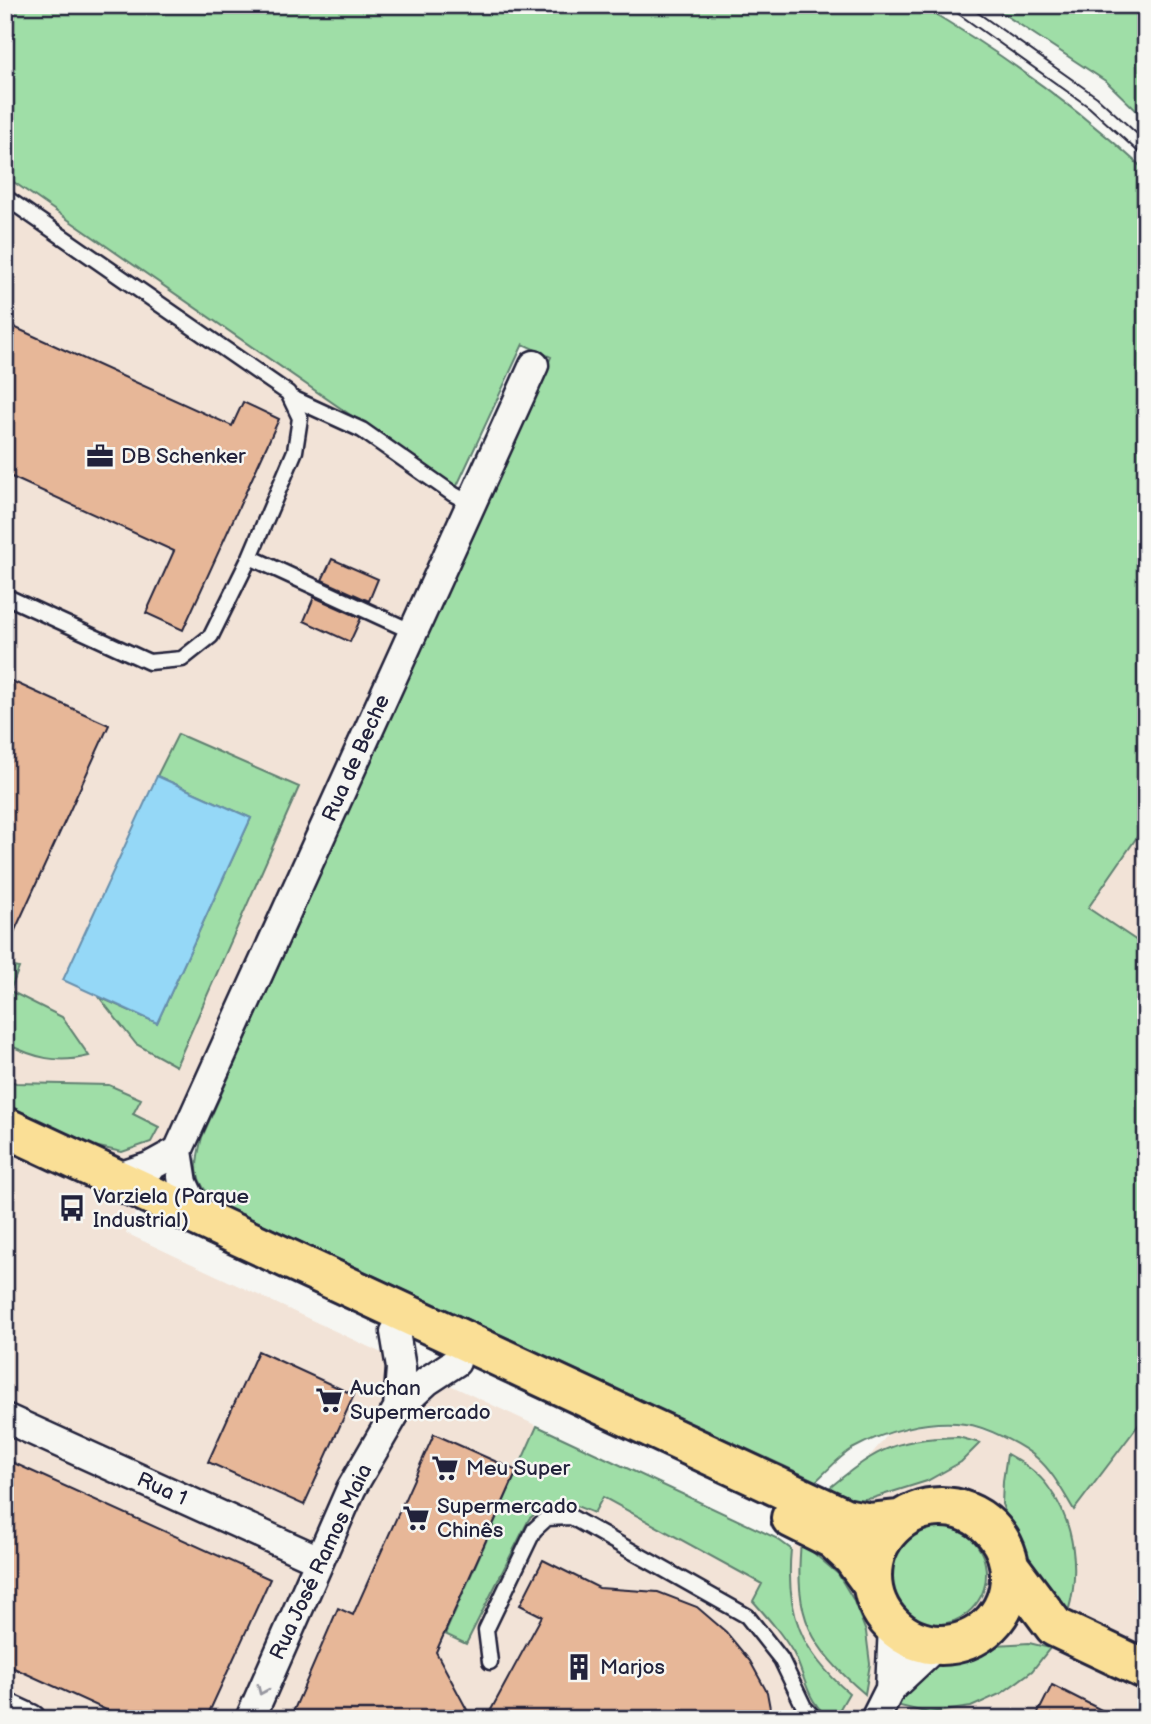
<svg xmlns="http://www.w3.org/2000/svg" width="1151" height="1724" font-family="'Balsamiq Sans',sans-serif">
  <rect width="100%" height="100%" fill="#f6f6f2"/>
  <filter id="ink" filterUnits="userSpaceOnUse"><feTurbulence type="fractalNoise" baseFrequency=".0143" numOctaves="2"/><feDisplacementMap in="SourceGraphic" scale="14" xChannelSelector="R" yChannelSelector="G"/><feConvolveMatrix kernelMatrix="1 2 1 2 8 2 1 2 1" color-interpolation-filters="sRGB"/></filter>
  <g filter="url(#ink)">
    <path fill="#f2e3d7" d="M5,176l459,317 -338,740 650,305 15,11 100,-118 39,-6 37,-1 50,19 21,16 21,26 15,25 72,-95v304h-1141z
      M1146,771v176l-82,-56z"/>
    <path fill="#9fdea7" stroke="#608071" stroke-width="2" d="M5,5h915c82,48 156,102 226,166v653l-58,84 58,39v468l-72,95c-11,-18 -21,-38 -37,-52 -15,-13 -52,-32 -72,-34 -37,-5 -80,7 -113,25 -13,8 -25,22 -36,32l-599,-278c-25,-22 -22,-37 -15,-66l349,-780 -28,-13 -67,144 -451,-312z
      M990,5h156v115l-39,-38z
      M178,734l121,53 -123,279 -40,-22 -37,-47 58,26 94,-205 -94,-42z
      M5,965l14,3 -9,23 52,26 27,39c-32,8 -54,2 -84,-13z
      M5,1079l11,4 93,2 32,14 -8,15 26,13 -8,15 -29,10 -28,-6 -89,-41z
      M537,1426l239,112 15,11c-6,63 10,103 58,144l-15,26c-27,-12 -28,-42 -40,-65 -11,-19 -26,-36 -41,-53l9,-17 -159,-87 -9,16c-29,-12 -40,-17 -65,6l-63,125 -21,-10z
      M958,1437l22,6 -19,19 -34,19 -54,17 -34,4 -17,-8c52,-43 68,-55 136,-57z
      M1007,1454c16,9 32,19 42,34 26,35 31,84 19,124l-26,-30 -23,-33 -17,-45 1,-23z
      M886 1574a50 50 0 1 1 100 0a50 50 0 1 1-100 0Z
      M801,1542l37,32 15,25 13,33 4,32 -5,30c-56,-48 -71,-77 -64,-152z
      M1029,1643l21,5 -18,23 -30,22 -31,14 -42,6 -37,-9 40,-38 63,-21z"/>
    <path fill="#95d8f7" stroke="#678fac" stroke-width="2" d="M157,776l94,42 -94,205 -94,-43z"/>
    <path fill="#e7b798" stroke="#22223b" stroke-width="2" d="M5,323l227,103 11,-24 36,17 -96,211 -37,-17 28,-62 -169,-77z
      M332,559l46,20 -9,22 -47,-21z
      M314,597l47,21 -11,24 -46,-21z
      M5,678l104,47 -104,227z
      M258,1351l96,44 -50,110 -96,-43z
      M434,1434l83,37 -81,181 36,67h-182l48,-111 15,7z
      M5,1459l265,120 -64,140h-80l-121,-55z
      M543,1560l56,28 59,4 39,15 29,25 24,29 17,31 5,27h-286l56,-103 -22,-11z
      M1052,1685l67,34h-84z"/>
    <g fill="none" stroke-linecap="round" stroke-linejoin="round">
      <defs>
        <path id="lane" d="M5,197l283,196 12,25 -5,33 -45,106 -39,79 -29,23 -33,3 -144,-66
          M290,397l72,33 91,64 18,10
          M250,557l163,75
          M490,1662l-4,-32 48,-100 13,-12 24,-1 176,99 34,43 23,48 11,12"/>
        <path id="street" d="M115,1178l34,-11 29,-16
          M199,1217l-16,-34 -5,-32 356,-786
          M395,1332l6,36 -3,40
          M5,1418l314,142
          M890,1689l3,-63
          M5,1707l26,12
          M250,1719l101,-230 47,-81 29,-27 29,-19
          M875,1719l15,-30 47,-44"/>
        <path id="primary" d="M5,1127l840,391 25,5 29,-3
          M872 1576a69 69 0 1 1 138 0a69 69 0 1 1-138 0Z
          M791,1518l42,21 20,19 19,26
          M1010,1567l45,60 91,43"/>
      </defs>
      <use href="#lane" stroke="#22223b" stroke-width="19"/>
      <use href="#street" stroke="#22223b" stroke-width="33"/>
      <use href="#primary" stroke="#22223b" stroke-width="44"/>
      <use href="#lane" stroke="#f6f6f2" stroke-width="14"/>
      <use href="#street" stroke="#f6f6f2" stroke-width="28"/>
      <use href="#primary" stroke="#fadf96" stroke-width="38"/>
      <path stroke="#22223b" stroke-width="2" d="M946,5l143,102 57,52
        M967,5l130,92 49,45"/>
    </g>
    <defs><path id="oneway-chevron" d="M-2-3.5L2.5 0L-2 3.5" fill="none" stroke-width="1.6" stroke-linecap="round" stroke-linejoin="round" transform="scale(1.75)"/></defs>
    <use stroke="#9797a0" href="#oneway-chevron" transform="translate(262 1690) rotate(114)"/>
  </g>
  <defs>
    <symbol id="office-bare" viewBox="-9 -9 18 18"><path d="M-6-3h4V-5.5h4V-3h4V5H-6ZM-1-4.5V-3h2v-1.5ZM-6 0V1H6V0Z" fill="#22223b" stroke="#f6f6f2" stroke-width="2.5" paint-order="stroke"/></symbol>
    <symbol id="bus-bare" viewBox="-9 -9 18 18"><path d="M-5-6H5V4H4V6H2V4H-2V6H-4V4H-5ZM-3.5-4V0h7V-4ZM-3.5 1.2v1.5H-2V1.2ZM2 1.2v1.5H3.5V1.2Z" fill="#22223b" stroke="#f6f6f2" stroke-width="2.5" paint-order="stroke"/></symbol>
    <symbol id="supermarket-bare" viewBox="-9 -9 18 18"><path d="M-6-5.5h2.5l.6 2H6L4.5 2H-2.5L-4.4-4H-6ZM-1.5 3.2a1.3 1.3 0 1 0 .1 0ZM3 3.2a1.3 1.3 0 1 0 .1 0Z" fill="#22223b" stroke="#f6f6f2" stroke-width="2.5" paint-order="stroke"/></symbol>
    <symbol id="building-bare" viewBox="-9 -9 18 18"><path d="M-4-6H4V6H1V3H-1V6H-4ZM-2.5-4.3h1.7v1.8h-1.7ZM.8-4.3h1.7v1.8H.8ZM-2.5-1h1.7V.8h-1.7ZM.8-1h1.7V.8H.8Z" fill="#22223b" stroke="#f6f6f2" stroke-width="2.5" paint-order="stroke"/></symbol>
  </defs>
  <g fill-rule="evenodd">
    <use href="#office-bare" x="81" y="437" width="38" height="38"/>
    <use href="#bus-bare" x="53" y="1189" width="38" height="38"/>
    <use href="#supermarket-bare" x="310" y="1381" width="38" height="38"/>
    <use href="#supermarket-bare" x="426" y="1449" width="38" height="38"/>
    <use href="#supermarket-bare" x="397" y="1499" width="38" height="38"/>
    <use href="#building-bare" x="560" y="1648" width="38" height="38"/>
  </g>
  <g text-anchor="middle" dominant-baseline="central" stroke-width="5" stroke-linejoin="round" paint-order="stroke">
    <g font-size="21" fill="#22223b" stroke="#f6f6f2" text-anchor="start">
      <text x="121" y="456">DB Schenker</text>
      <text x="93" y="1196">Varziela (Parque<tspan x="93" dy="24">Industrial)</tspan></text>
      <text x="350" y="1388">Auchan<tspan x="350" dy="24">Supermercado</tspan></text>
      <text x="466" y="1468">Meu Super</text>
      <text x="437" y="1506">Supermercado<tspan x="437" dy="24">Chinês</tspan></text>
      <text x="600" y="1667">Marjos</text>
    </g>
    <g font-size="21" fill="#22223b" stroke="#f6f6f2">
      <text transform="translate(356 758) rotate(-66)">Rua de Beche</text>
      <text transform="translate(162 1489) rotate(24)">Rua 1</text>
      <text transform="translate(321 1562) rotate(-65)">Rua José Ramos Maia</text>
    </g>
  </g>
  <rect width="1151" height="1724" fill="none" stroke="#f6f6f2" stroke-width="28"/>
  <rect x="14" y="14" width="1123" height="1696" fill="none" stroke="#22223b" stroke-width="2.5" filter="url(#ink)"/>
</svg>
